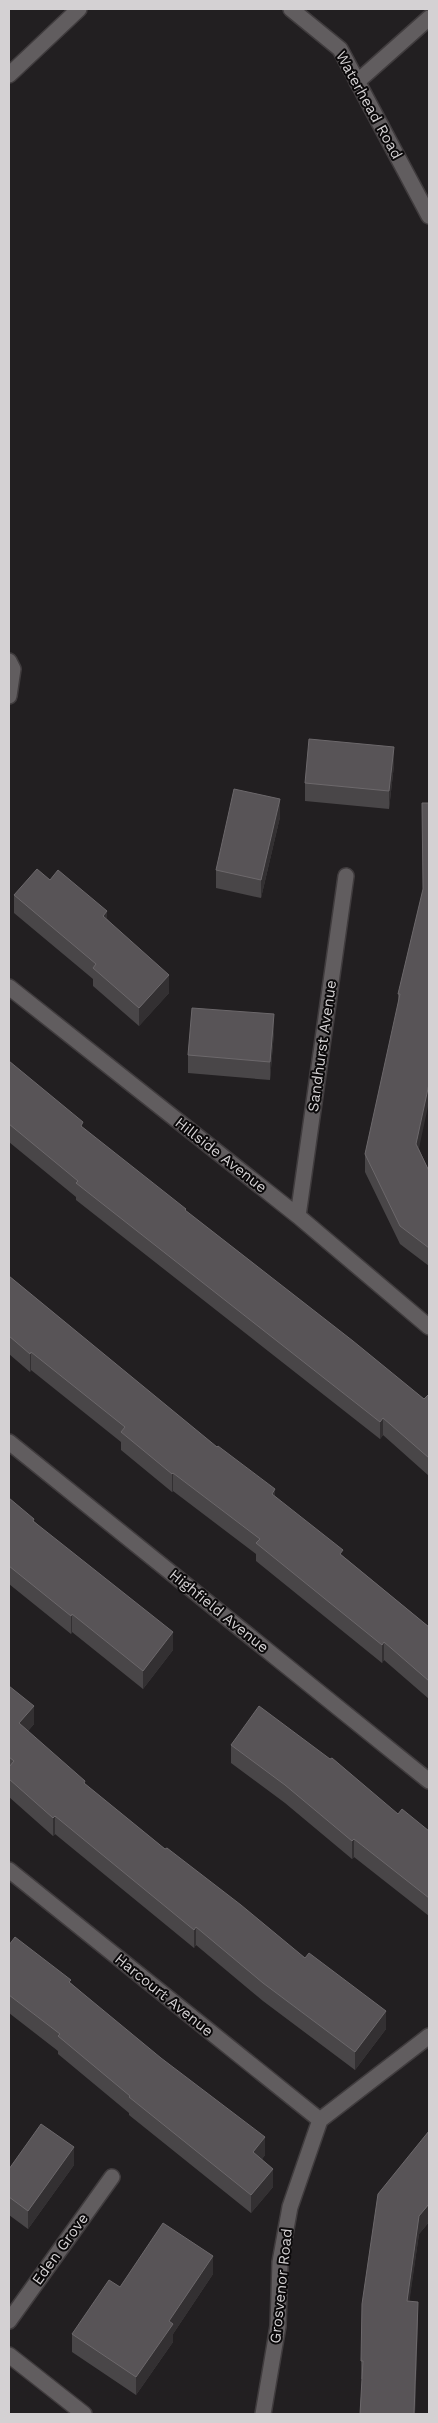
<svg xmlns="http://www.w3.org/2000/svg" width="438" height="2423" font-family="'Work Sans',sans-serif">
  <rect width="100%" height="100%" fill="#221f21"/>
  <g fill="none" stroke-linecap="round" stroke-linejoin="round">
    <defs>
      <path id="minor" d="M291,9l49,40 89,167
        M9,75l70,-66
        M357,82l72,-64
        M9,661l4,8 -4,27
        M9,987l289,229 131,111
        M298,1216l48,-340
        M9,1442l420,339
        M9,1870l311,250
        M9,2321l103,-144
        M9,2355l75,59
        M263,2414l15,-88 2,-64 10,-55 30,-87 109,-84"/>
    </defs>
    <use href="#minor" stroke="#403c3e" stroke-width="18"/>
    <use href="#minor" stroke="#615d5f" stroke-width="15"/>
  </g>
  <path fill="#494648" d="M394,765l-5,44 -84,-8v-18z
    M429,803l-10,346 10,22v95l-29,-22 -35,-72v-18l33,-147v-13l25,-104z
    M280,817l-19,81 -45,-10v-18z
    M50,880l57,39 62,74 -30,33 -46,-40v-7l-79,-66v-18z
    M274,1032l-4,48 -82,-7v-18z
    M9,1061l74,67 103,83 238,188 5,-3v80l-46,-41 -3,4 -304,-239v-3l-67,-55z
    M9,1276l266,221 68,59 86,71v72l-45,-39 -2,3 -126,-102v-7l-83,-63 -1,1 -51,-42v-8l-90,-72 -1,2 -21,-18z
    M9,1498l164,152 -30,39 -71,-57 -1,2 -62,-50z
    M9,1686l25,38 -6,7 57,53 301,245 -31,41 -92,-69 -67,-56 -2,3 -139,-114 -2,2 -44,-39z
    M231,1745l167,69 31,17v85l-75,-59 -2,2 -67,-56 -54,-40z
    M9,1945l62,38 194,172 -3,4 11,28 -22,26 -122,-98v-2l-71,-59v-3l-49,-38z
    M429,2131v91l-10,12 -10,67 9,19 -3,94h-55l2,-35h-1v-18z
    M74,2165l-46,64 -19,-14v-46z
    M213,2274l-40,60v8l-37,53 -64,-43v-18l48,-47z"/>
  <path fill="#333032" d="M394,747v18l-5,44v-18z
    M280,799v18l-19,81v-18z
    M107,911v18l-4,-13z
    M169,975v18l-30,33v-18z
    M274,1014v18l-4,48v-18z
    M429,1084v18l-13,60v-18z
    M31,1352v18l-1,2v-18z
    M383,1418v17l-3,4v-17z
    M173,1473v18l-1,1v-18z
    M275,1489v18l-3,-13z
    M72,1614v18l-1,2v-18z
    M173,1632v18l-30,39v-18z
    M384,1642v18l-2,3v-18z
    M34,1706v18l-15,17v-18z
    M55,1816v18l-2,2v-18z
    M354,1839v18l-2,2v-18z
    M196,1927v18l-2,3v-18z
    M386,2011v18l-31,41v-18z
    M265,2137v18l-12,15v-18z
    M74,2147v18l-46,64v-18z
    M273,2169v18l-22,26v-18z
    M429,2204v18l-10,12 -12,85v-18l12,-85z
    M213,2256v18l-40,60v8l-37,53v-18l33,-56z
    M418,2302l-3,112h-1z"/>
  <path fill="#585457" stroke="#6c686b" d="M309,739l85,8 -5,44 -84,-8z
    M234,789l46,10 -19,81 -45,-10z
    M422,803h7v281l-13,60 13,27v77l-29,-22 -35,-72 35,-160h-2l25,-105z
    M37,869l13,11 8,-10 49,41 -4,5 66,59 -30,33 -46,-40 3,-4 -82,-69z
    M192,1008l82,6 -4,48 -82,-7z
    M9,1061l74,61 -2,4 105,83 -1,1 168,131 71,58 4,-4 1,1v62l-46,-40 -3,4 -304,-239 2,-2 -69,-57z
    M9,1276l208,171 1,-1 57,43 -3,5 71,56 -3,4 89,73v54l-45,-39 -2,3 -126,-102 4,-4 -87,-66 -1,1 -51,-42 4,-5 -94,-75 -1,2 -21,-18z
    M9,1498l25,21 -1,2 140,111 -30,39 -71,-57 -1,2 -62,-50z
    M9,1686l25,20 -15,17 66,58 -1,2 81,66 2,-1 74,57 64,53 4,-5 77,58 -31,41 -92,-69 -67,-56 -2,3 -139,-114 -2,2 -44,-39v-12l5,-6 -5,-4z
    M259,1706l71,53 2,-1 66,56 4,-5 27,22v67l-75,-59 -2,2 -67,-56 -54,-40z
    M15,1937l56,43 -2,2 92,76 104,79 -12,15 20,17 -22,26 -122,-98 1,-1 -72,-60 2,-2 -51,-39v-50z
    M41,2124l33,23 -46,64 -19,-14v-28z
    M429,2131v73l-10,12 -12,85 11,1 -4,112h-54l3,-53h-2l1,-57 16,-110z
    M163,2223l50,33 -44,65 4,3 -37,53 -64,-43 37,-54 11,7z"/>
  <g text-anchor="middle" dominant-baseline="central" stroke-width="4" stroke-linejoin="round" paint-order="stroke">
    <g font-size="15" fill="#d4d1d3" stroke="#0b090a">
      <text transform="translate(369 105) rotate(61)">Waterhead Road</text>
      <text transform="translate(322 1046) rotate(-82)">Sandhurst Avenue</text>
      <text transform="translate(221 1155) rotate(38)">Hillside Avenue</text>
      <text transform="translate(219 1611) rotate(39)">Highfield Avenue</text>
      <text transform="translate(164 1995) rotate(39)">Harcourt Avenue</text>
      <text transform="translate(60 2249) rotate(-54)">Eden Grove</text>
      <text transform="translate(281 2286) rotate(-84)">Grosvenor Road</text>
    </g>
  </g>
  <rect width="438" height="2423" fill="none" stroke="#d4d1d3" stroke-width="20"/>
</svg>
